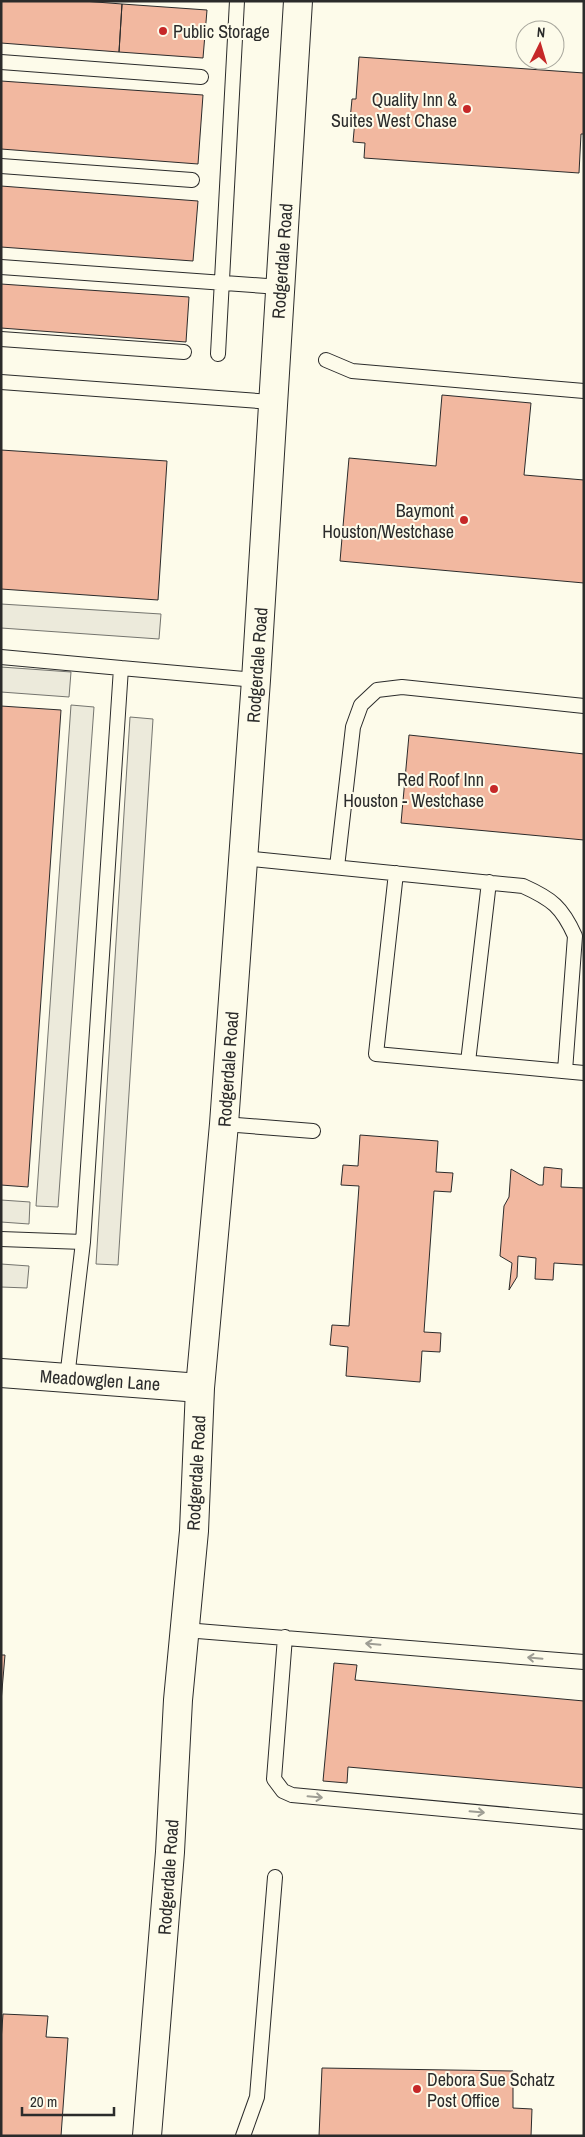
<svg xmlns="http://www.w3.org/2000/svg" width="585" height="2137" font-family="'Archivo Narrow',sans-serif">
  <rect width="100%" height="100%" fill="#fdfbea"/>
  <path fill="#eceadb" stroke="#74746e" d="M1,604l160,10 -2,25 -158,-11z
    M1,667l70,5 -2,25 -68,-5z
    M71,705l23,2 -36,500 -22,-1z
    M130,717l23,2 -35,546 -22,-1z
    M1,1200l29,2 -1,22 -28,-2z
    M1,1264l28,2 -2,22 -26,-1z"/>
  <path fill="#f2b8a0" stroke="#2b2b2b" d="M1,1h82l39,3 -3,48 -118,-9z
    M122,4l85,6 -4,48 -84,-6z
    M359,57l225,16v61h-3l-2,39 -215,-15 1,-15 -12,-1 2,-22h-5l2,-21h4z
    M1,81l202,14 -5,69 -197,-15z
    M1,186l197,15 -5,60 -192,-14z
    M1,284l188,13 -3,45 -185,-14z
    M442,395l89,8 -7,72 60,5v103l-244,-22 9,-103 87,8z
    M1,450l166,11 -9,139 -157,-11z
    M1,706l60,4 -33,477 -27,-2z
    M409,735l175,19v86l-183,-17z
    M360,1135l78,6 -2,31 17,1 -2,19 -17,-1 -10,141 17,1 -1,19 -18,-1 -2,31 -74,-6 2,-29 -18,-2 2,-20 17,1 10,-140 -18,-1 2,-20 15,1z
    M544,1167l18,2 -1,18 23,1v77l-30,-2 -1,17 -18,-1 1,-21 -18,-2 -1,21 -8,13 3,-27 -12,-7 4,-50 5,-9 2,-28 28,16h4z
    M1,1655h4l-4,47z
    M334,1663l23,2 -2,15 229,21v87l-236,-21 -1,16 -24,-2z
    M3,2014l45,2 -2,21 22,1 -7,98h-60v-95z
    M322,2068l191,3v37l19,1 -1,27h-212z"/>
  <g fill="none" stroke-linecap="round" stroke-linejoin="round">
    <defs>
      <path id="service" d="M1,62l200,15
        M1,166l191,14
        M1,267l279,20
        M1,339l183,13
        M218,354l19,-353
        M326,360l26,11 232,20
        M1,382l271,20
        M1,657l120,11 -38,574 -16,136
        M121,668l135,12
        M243,858l280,28c29,13 39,21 52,50l-10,135
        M337,867l16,-140 8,-22 16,-15 25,-3 182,19
        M396,873l-20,181 208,19
        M468,1062l21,-180
        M224,1124l89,7
        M1,1239l82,3
        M185,1630l399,32
        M285,1637l-11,142 9,12 9,4 292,27
        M243,2136l14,-39 18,-220"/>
      <path id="tertiary" d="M1,1373l199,15
        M147,2136l23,-284 8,-152 16,-169 6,-143 24,-264 32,-444 42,-679"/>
    </defs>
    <use href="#service" stroke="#2b2b2b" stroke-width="16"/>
    <use href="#tertiary" stroke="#2b2b2b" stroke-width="30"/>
    <use href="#service" stroke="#fdfbea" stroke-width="14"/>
    <use href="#tertiary" stroke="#fdfbea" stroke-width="28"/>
  </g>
  <defs><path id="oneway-shaft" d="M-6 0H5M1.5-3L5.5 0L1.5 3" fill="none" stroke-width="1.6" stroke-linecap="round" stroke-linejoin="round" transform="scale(1.25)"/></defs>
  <g stroke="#9e9d94">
    <use href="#oneway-shaft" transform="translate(373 1644) rotate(-175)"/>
    <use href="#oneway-shaft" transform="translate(535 1658) rotate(-175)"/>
    <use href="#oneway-shaft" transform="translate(315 1797) rotate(5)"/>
    <use href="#oneway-shaft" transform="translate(477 1812) rotate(5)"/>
  </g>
  <g fill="#c62828" stroke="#fdfbea" stroke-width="2">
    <circle cx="163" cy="31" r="5"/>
    <circle cx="467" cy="109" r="5"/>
    <circle cx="464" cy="520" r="5"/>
    <circle cx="494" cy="789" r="5"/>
    <circle cx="417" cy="2089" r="5"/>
  </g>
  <g text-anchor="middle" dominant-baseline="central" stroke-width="4" stroke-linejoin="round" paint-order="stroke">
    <g font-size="18" fill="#2b2b2b" stroke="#fdfbea" text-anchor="end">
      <text x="173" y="31" text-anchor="start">Public Storage</text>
      <text x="457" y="99">Quality Inn &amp;<tspan x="457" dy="21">Suites West Chase</tspan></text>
      <text x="454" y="510">Baymont<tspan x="454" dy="21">Houston/Westchase</tspan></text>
      <text x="484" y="779">Red Roof Inn<tspan x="484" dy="21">Houston - Westchase</tspan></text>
      <text x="427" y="2079" text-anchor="start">Debora Sue Schatz<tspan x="427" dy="21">Post Office</tspan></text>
    </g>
    <g font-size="18" fill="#2b2b2b" stroke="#fdfbea">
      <text transform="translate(282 261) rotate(-86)">Rodgerdale Road</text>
      <text transform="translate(257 665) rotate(-86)">Rodgerdale Road</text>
      <text transform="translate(228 1069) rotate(-86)">Rodgerdale Road</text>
      <text transform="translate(100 1380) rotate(4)">Meadowglen Lane</text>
      <text transform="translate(196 1473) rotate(-87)">Rodgerdale Road</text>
      <text transform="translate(168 1877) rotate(-86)">Rodgerdale Road</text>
    </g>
  </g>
  <rect width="585" height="2137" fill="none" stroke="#2b2b2b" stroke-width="5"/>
  <g transform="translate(540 45) rotate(5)"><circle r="24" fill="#fdfbea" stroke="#a9a89e"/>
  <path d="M0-4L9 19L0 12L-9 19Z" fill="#c62828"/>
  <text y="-8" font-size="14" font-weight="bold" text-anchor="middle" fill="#2b2b2b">N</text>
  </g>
  <path d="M22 2107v8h92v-8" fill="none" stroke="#2b2b2b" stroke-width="2.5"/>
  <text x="30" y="2107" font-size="15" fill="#2b2b2b" stroke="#fdfbea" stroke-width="4" paint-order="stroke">20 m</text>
</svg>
